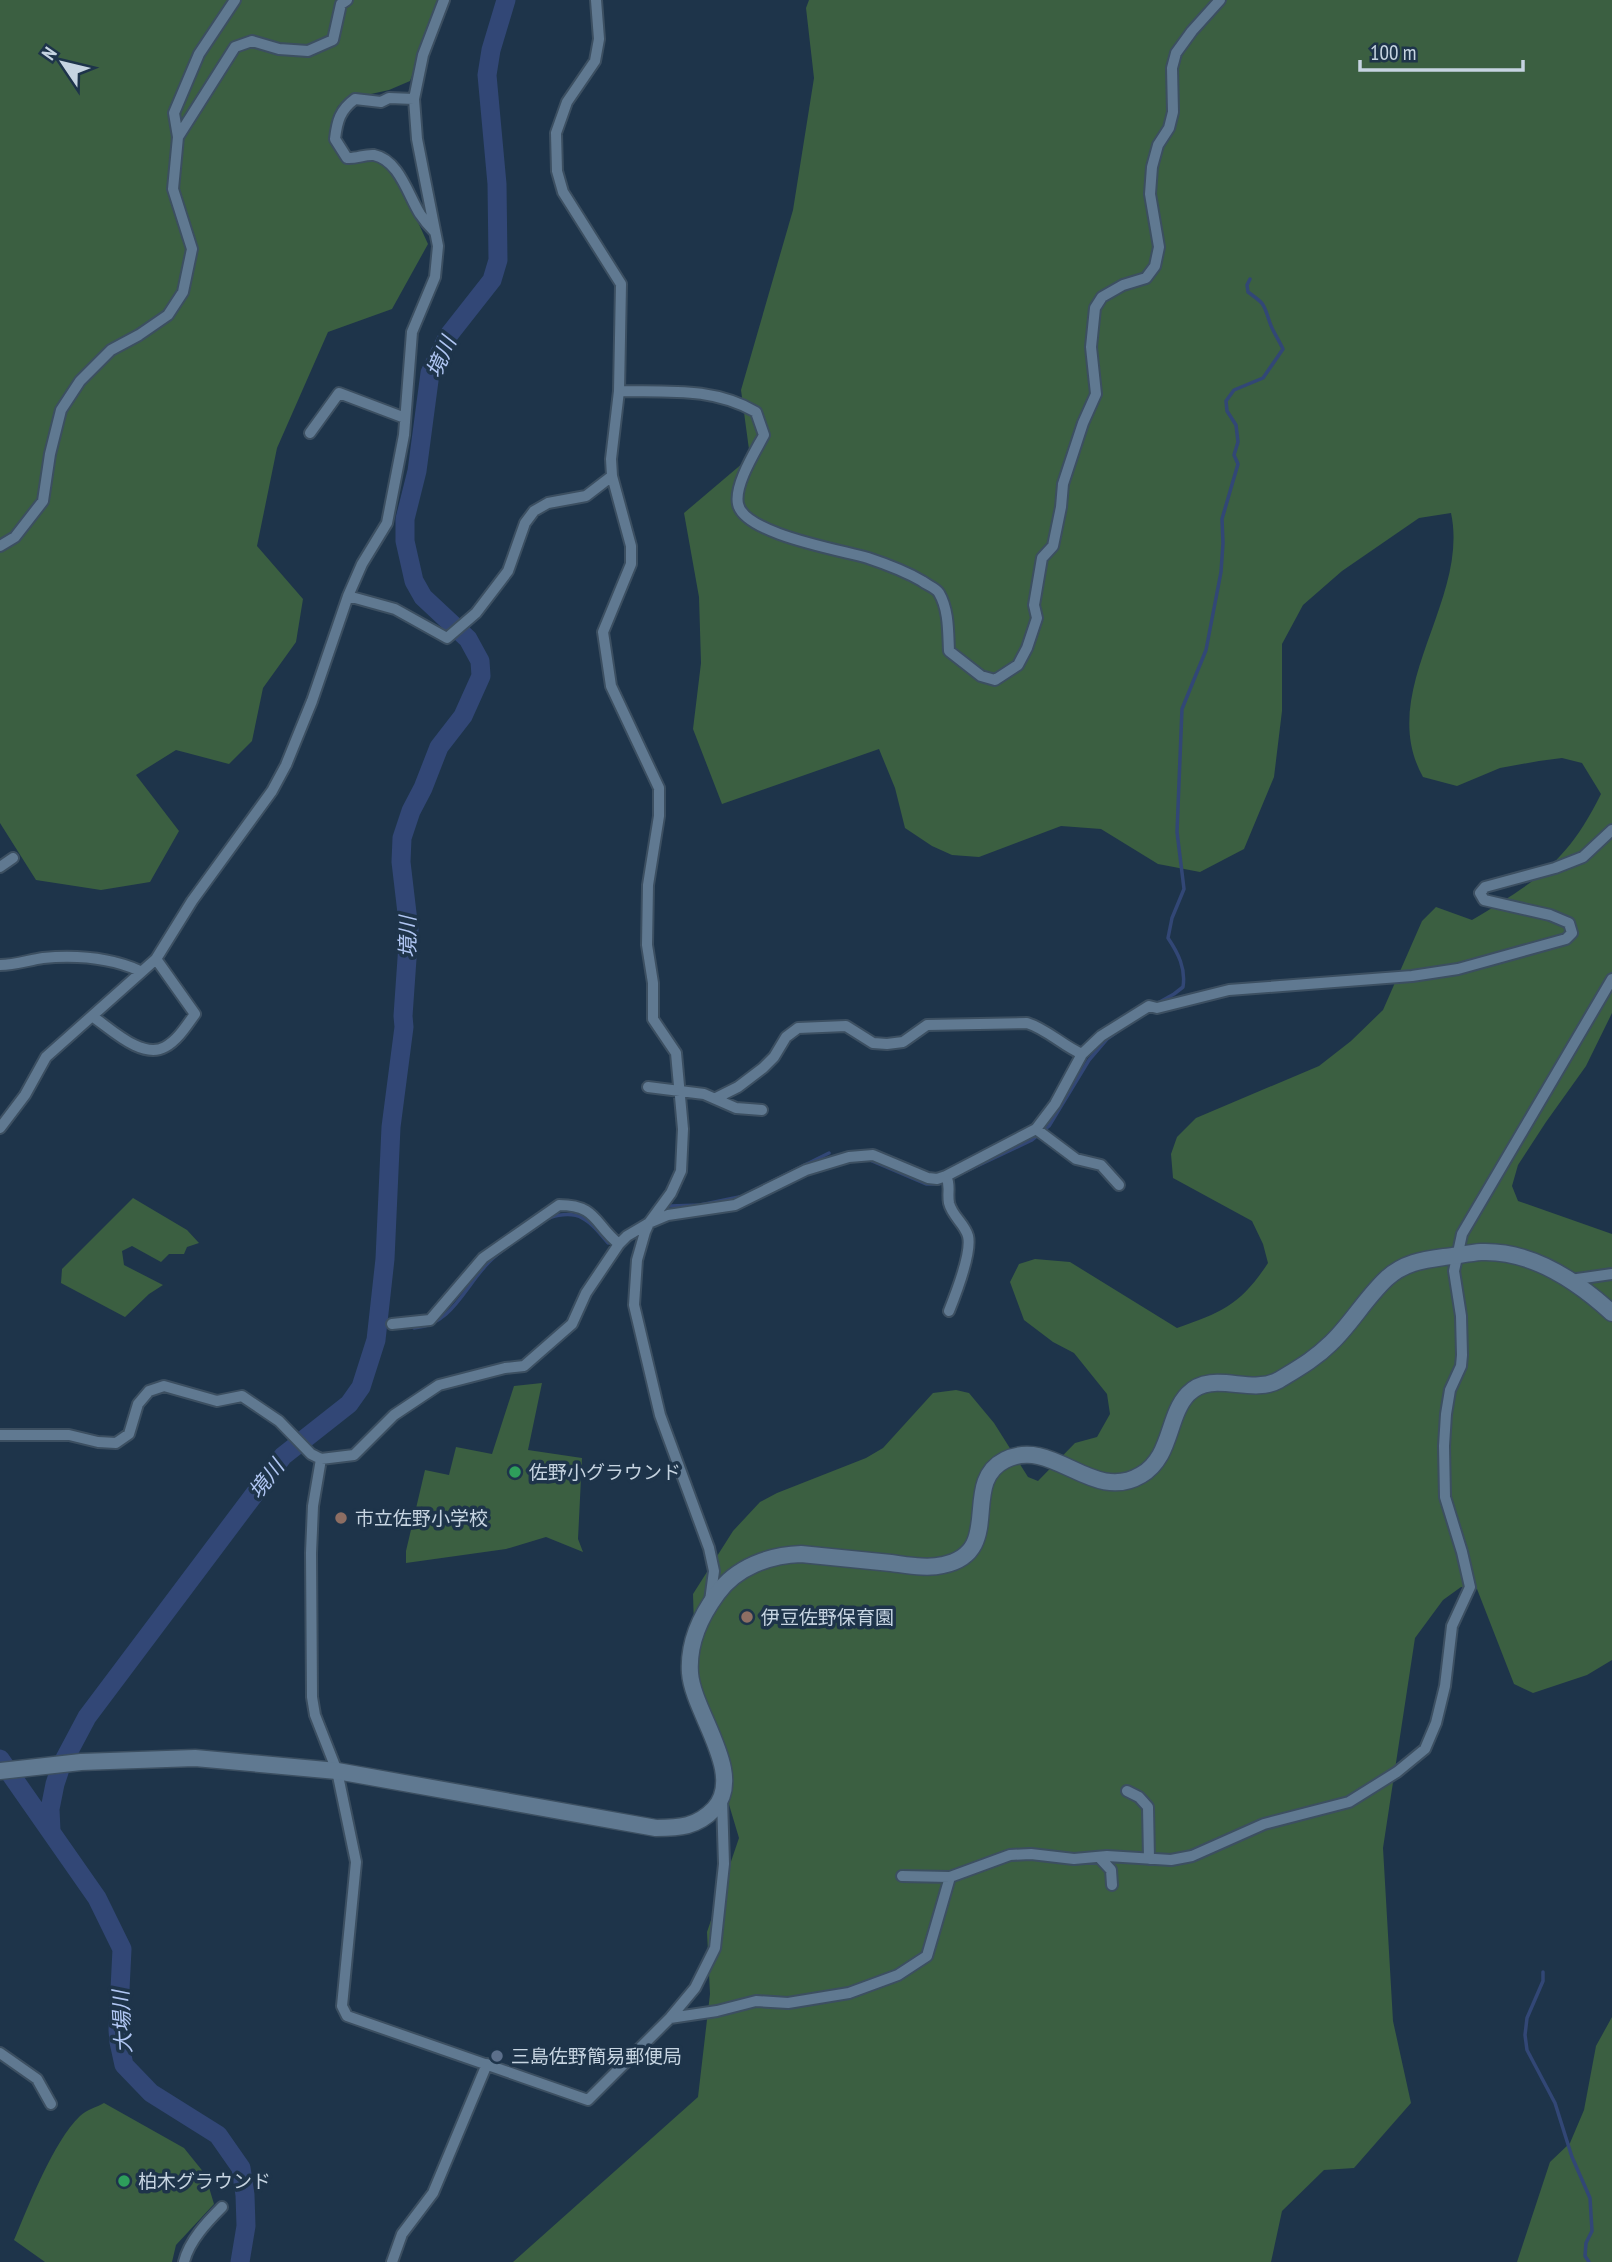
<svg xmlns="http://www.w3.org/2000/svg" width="1612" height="2262" font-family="'PT Sans Narrow','Noto Sans JP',sans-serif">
  <rect width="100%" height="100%" fill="#1e344a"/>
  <path fill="#3b5f41" d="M0,0h441l-31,81 -21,9 -36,8 -15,8 -7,31 13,25 32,-6 18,14 34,74 -36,65 -64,23 -51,116 -20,98 46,53 -7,43 -33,46 -11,53 -23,23 -53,-14 -40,25 43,56 -29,51 -49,8 -65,-10 -36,-57z
    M809,0h803v1013l-26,53 -40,56 -28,43 -6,21 6,15 94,33v426l-25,15 -54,18 -19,-9 -37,-95 -16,-2 -18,13 -28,38 -32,210 10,173 18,82 -57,65 -30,2 -42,41 -11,51h-758l185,-165 12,-103 -3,-62 32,-94 -43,-144 -3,-100 40,-63 27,-29 17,-9 89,-35 17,-10 50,-55 23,-3 13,3 25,30 34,54 10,4 37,-38 22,-6 13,-23 -3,-20 -33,-41 -21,-11 -29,-22 -14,-38 9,-18 16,-5 35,3 107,66c46,-16 64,-24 91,-65l-5,-19 -11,-23 -79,-43 -2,-24 6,-17 19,-19 123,-52 32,-25 32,-31 39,-89 14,-14 36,13c63,-38 95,-57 129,-126l-19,-31 -20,-5 -23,3 -39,7 -43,18 -34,-9c-48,-86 47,-176 28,-264l-32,5 -77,53 -39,34 -21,39v67l-8,66 -30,72 -44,23 -42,-8 -57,-35 -40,-3 -82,31 -27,-2 -20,-9 -27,-18 -10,-40 -16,-39 -157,55 -29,-75 8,-66 -2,-66 -15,-84 66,-56 -9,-67 52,-180 21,-132 -8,-70z
    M133,1198l54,32 12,13 -12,4 -3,7h-15l-8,8 -29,-16 -10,5 2,14 39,20 -14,9 -24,23 -64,-34 1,-14z
    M542,1383l-14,67 54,8 -4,81 5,13 -37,-15 -40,12 -100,14v-12l19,-81 24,5 7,-28 36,7 22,-68z
    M1612,2017v245h-95l33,-100 20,-19 14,-33 12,-64z
    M104,2103l80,45 21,26 9,30 -38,41 -4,17h-127l-31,-22c15,-35 39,-98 66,-124 6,-6 17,-9 24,-13z"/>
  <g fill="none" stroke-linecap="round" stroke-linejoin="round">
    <path stroke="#324776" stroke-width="3.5" d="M1156,1004l18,-10 9,-7c3,-19 -5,-34 -15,-49l4,-20 12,-29 -7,-57 5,-123 24,-59 15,-78 2,-29 -1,-24 16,-55 -4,-9 4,-13 -2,-17 -9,-14 -1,-10 8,-11 29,-12 20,-29c-4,-9 -10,-17 -13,-26 -7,-20 -4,-18 -22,-31l-1,-7 3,-6
      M872,1161l54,23h13l93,-44 17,-14 40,-66 18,-21 17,-12
      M746,1194l83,-41
      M670,1206l30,-1 39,-8
      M549,1218c30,-10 40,2 59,25
      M414,1328c37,-2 51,-42 75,-66 15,-15 36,-27 53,-39
      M377,1330h4
      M1543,1972v9l-16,37 -2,17 2,15 28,53 17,54 18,41 2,33 -6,12 -1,13 4,6"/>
    <path stroke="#324776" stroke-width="19" d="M0,1759l97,139 25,51 -4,81 1,12 5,23 27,28 67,42 23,33 4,27 1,31 -6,36
      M51,1831l-1,-22 5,-25 6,-18 26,-49 196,-261 66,-52 12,-17 15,-47 9,-81 6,-132 13,-100 -1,-11 6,-86 -8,-68 1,-24 9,-27 12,-23 16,-41 24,-31 18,-40 -1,-15 -12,-22 -45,-42 -9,-16 -9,-40v-22l12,-48 13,-98 18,-37 44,-56 6,-20 -1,-76 -10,-109 4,-25 15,-50"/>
    <defs>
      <path id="street" d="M596,0l3,39 -4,22 -28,41 -11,31 1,38 6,21 58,92 -2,107 -8,68 1,17 19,70v18l-28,68 8,54 48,102v28l-11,69 -1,60 6,38v36l23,34 7,76 -2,42 -10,22 -22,30 -4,9 -8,28 -3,45 26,110 49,133 5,23 -4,30
        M414,99l-25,-1 -8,4 -26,-3c-15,11 -18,22 -20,40l12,19c9,1 18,-4 27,-3 25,5 34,40 46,59 4,6 9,12 14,17
        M178,137l57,-90 17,-6 27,8 29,2 25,-11 8,-36 6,-4
        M619,391c49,1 94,-4 137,21l8,23c-9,17 -30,50 -26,69 6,30 103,46 130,54 18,6 37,13 54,23 5,4 14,7 17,12 10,17 9,39 10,58l32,25 14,4 23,-15 9,-17 10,-30 -3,-13 8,-47 11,-12 8,-39 2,-23 20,-61 13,-29 -5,-47 4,-39 7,-11 21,-12 23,-7 9,-12 4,-19 -9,-53 2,-27 6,-22 11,-17 4,-16 -1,-44 4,-15 16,-22 28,-31
        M310,433l29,-40 66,25
        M0,546l15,-9 28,-36 7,-47 11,-44 19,-29 31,-31 28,-15 29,-20 15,-23 9,-43 -19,-60 5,-52 -4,-24 25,-59 36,-54
        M348,596l47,13 52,29 29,-25 32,-42 17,-48 9,-12 14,-8 38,-7 26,-20
        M0,867l13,-9
        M0,965c15,0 29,-5 43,-7 33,-3 68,0 97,13
        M92,1016c18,12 50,44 73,31 13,-7 22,-22 30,-33l-39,-55
        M648,1087l56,7 32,14 26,2
        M716,1098l22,-11 25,-19 11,-11 12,-20 12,-9 48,-2 27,17 14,1 16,-2 24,-17 100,-2c20,6 36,23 55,31
        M0,1128l25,-33 21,-38 110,-98 36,-58 80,-110 14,-26 26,-64 36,-105 14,-32 25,-41 17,-88 8,-103 23,-55 3,-31 -21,-107 -3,-40 9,-44 21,-55
        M1036,1129l40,30 25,6 18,20
        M946,1176c5,10 1,16 3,27 3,13 16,21 19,33 4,16 -13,60 -19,75
        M1570,1280l42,-6
        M392,1324l38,-4 53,-62 76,-53c38,0 35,19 60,39
        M0,1435h69l29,7 18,1 13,-9 9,-30 11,-13 15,-5 53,15 25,-5 37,25 32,33 10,5 33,-4 40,-40 45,-30 66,-17 19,-2 48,-42 14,-31 33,-49 8,-8 22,-13 19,-8 67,-10 71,-35 43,-13 24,-2 55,23 9,1 9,-3 90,-47 19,-25 27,-50 19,-18 48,-30 8,2 72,-18 183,-14 46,-7 108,-30 6,-6 -3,-10 -19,-8 -66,-15 -4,-7 5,-6 70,-19 28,-11 29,-27
        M321,1459l-8,47 -2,47 1,144 3,18 22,56 19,91 -14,144 5,10 241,84 82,-82 25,-30 20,-40 9,-84 -2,-65
        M1127,1791l12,6 9,10 1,52
        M1099,1857l12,13 1,15
        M902,1876l48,1
        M670,2018l47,-7 39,-10 32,2 61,-10 49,-18 29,-19 23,-79 60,-22 21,-1 43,5 33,-3 64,4 21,-4 72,-32 85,-22 48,-30 28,-23 11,-26 9,-37 7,-60 18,-39 -8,-35 -17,-55 -1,-51 2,-32 4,-24 11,-24 1,-11 -1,-39 -7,-45 8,-37 150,-255
        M0,2053l37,26 14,25
        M184,2262c5,-21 23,-40 38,-55
        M392,2262l10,-28 31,-41 54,-129"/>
      <path id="secondary" d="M0,1771l81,-9 114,-4 142,13 319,57c23,0 41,-1 58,-19 32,-35 -21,-96 -24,-136 -2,-29 10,-56 27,-79 19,-27 53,-39 84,-40 30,3 60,6 90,9 16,2 36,6 52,2 63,-13 16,-82 62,-105 48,-24 87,44 136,15 31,-18 26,-59 47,-81 24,-25 63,2 91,-14 18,-11 36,-21 52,-37 20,-19 34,-44 55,-64 17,-16 36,-19 58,-22 12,-1 24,-4 37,-5 49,-2 96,29 131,61"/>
    </defs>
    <use href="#street" stroke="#3c4f61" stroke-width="14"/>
    <use href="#secondary" stroke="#3c4f61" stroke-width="19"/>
    <use href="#street" stroke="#607991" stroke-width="10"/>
    <use href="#secondary" stroke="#607991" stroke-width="16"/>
  </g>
  <g fill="#2e9e5b" stroke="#1e344a" stroke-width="2.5">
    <circle cx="515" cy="1472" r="7"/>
    <circle cx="124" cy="2181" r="7"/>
  </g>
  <g fill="#8d6e63" stroke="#1e344a" stroke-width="2.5">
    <circle cx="341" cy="1518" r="7"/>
    <circle cx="747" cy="1617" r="7"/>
  </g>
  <circle fill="#5c6f8a" stroke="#1e344a" stroke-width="2.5" cx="497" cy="2056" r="7"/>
  <g text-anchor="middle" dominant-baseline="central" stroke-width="7" stroke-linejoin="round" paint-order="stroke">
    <g font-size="19" fill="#c6d4e1" stroke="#1e344a" text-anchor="start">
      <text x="529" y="1472">佐野小グラウンド</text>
      <text x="355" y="1518">市立佐野小学校</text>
      <text x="761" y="1617">伊豆佐野保育園</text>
      <text x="511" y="2056">三島佐野簡易郵便局</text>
      <text x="138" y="2181">柏木グラウンド</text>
    </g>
    <g font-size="21" font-style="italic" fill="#b0c6f3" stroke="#1e344a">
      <text transform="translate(441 357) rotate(-66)">境川</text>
      <text transform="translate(407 937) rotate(-90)">境川</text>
      <text transform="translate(266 1479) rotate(-52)">境川</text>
      <text transform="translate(122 2022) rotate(-93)">大場川</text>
    </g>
  </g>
  <g transform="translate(63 63) rotate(305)" stroke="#1e344a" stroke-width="5" paint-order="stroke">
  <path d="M0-5L12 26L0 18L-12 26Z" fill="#c6d4e1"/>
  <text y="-10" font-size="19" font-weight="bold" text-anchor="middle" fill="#c6d4e1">N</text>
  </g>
  <path d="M1360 60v10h163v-10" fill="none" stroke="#c6d4e1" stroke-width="3.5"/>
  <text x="1370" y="60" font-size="21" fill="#c6d4e1" stroke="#1e344a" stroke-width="5" paint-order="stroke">100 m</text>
</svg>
